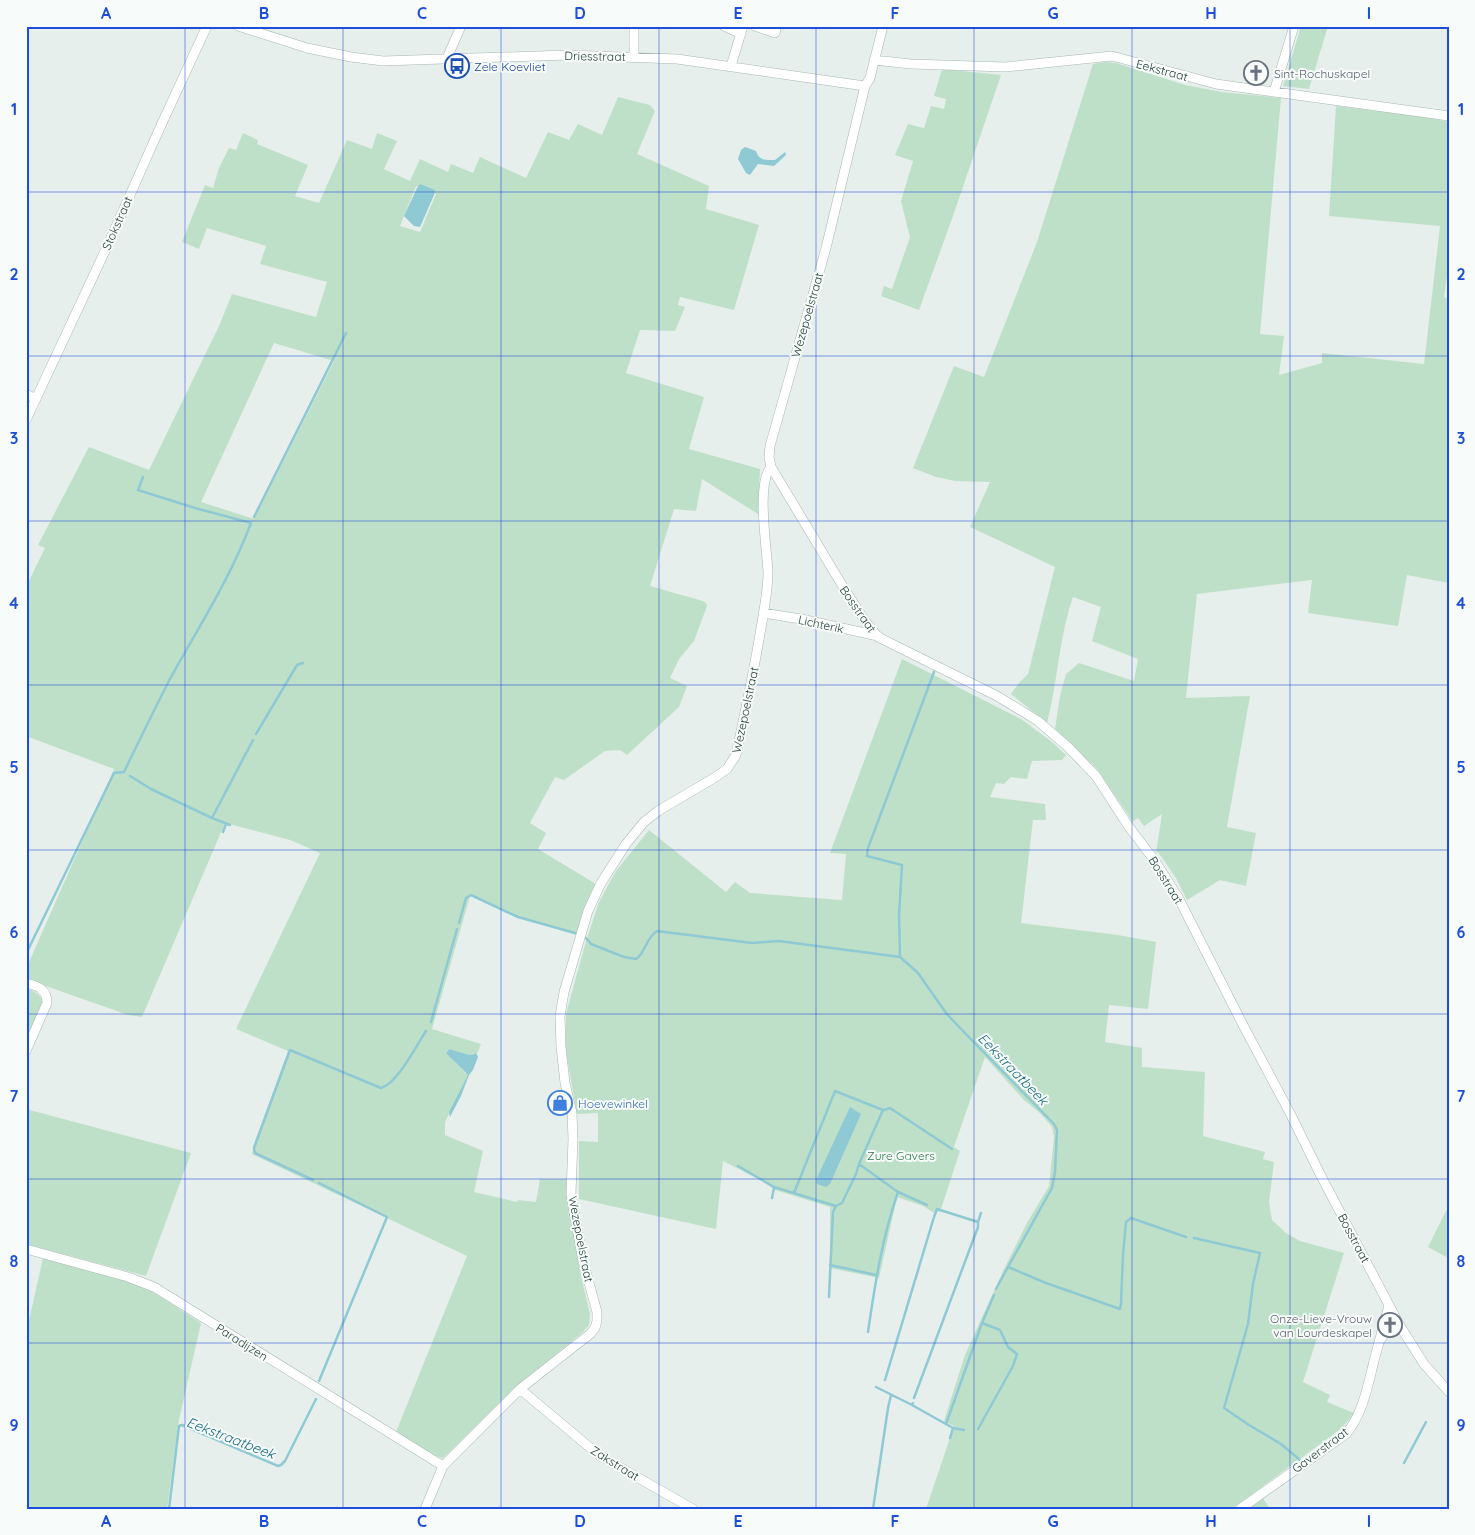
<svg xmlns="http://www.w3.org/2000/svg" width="1475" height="1535" font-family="Quicksand,sans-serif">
  <rect width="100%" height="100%" fill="#e6efeb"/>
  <path fill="#bfe0c8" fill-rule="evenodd" d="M1301,26h27l-19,63 -26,-3z
    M1105,62l11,1 69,22 37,7 59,6 -21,236 24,2 -5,39 43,-12v-10l102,11 16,-138 -111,-10 7,-110 90,11 23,5v140l-5,35 5,2v284l-42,-8 -9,51 -90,-13 4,-33 -115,14 -11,104 64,-2 -23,131 29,6 -10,53 -26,-6 -33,20 -11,-22 -18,-26 -2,1 6,-39 -18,12 -6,-8 -6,4 -1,-3 -34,-50 -42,-40 5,-33 6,-22 13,-11 55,18 4,-22 -46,-18 9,-34 -28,-10c-14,40 -15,84 -26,126l-36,-29 8,-11 9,-9 27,-107 -85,-40 20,-45 -35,-1 -19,-4 -23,-9 41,-102 30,11 53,-135 56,-178z
    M942,69l59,6 -48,141 -34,94 -38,-14 3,-10 8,3 18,-52 -9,-36 12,-40 -18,-6 13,-31 16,4 7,-22 13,3 2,-10 -12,-3z
    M618,97l32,8 5,6 -18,43 72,32 -3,23 53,16 -25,85 -54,-13 -2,8 7,2 -10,24 -35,-1 -14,43 78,24 -15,52 71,20 -2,45 -56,-35 -6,32 -22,-2 -24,77 53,15 3,2 1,3 -13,35 -15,18 -9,19 17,8 -8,21 -52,48 -7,-5 -15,1 -41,29 -9,-3 -25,46 16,10 -8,16 58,35 -20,51 -58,-18 -48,-21 -38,133 49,15 -4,10 -3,-1 -4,2 -21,-6 -3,3 19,21 4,2 -24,47v13l38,16 -9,41 43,10 1,-2 18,2 4,-23h26l13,88 11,47 -1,11 -6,7 -71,58 -69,68 -13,-4 -34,-22 71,-176 -215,-102 2,-10 34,-93 -52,-22 84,-176 -30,-13 -65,-17 -83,194 -14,-2 -102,-36v-10l88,-200 -88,-33v-149l19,-39 -7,-3 51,-98 60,23 70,-144 13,-32 84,23 11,-35 -67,-18 6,-18 -59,-18 -8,21 -17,-7 23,-57 8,3 6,-20 10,-20 7,2 7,-17 15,7 -1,4 51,21 -13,31 24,7 28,-63 25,9 5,-16 20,8 -13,28 26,12 10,-22 28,13 3,-8 22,9 7,-16 46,21 22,-46 21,8 9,-16 24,11zM416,186l20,8 -16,38 -20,-6zM274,343l60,18 -80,158 -53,-17z
    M902,659l119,60 31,23 14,13 -4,5 -30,1 -5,18 -16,-2 -7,7 -8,-1 -6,14 55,7 1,16h-13l-12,103 97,12 38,7 -8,67 -39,-4 -4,37 37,6v19l63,5 -2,64 62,16 -2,7 11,3 -5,40 3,18 14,13 14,8 44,12 -41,129 27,13 -3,7 27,11 -12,15 -110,81h-306l28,-83 -10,-5 21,-66 39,-86 23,-46 22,-37 5,-49 -2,-10 -11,-13 -17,-14 -39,-43 -31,90 6,4 -20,61 -3,-1 -1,3 -13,-8 -26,-9 -18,81 -49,-10v-61l-55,-17 -11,-8 -41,-21 -7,68 -137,-30v-58l19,1v-29l-21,1 -11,-62v-38l20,-73 13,-39 17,-31 33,-41 77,62 9,-10 15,11 92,7 4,-46 -16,-1z
    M26,988c8,3 14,6 17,14l-17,37z
    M26,1109l165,44 -45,123 -120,-32z
    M1449,1205v46l-3,6 -18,-10z
    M43,1258l94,26 19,10 45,29 -22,97 -12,89h-141v-175z
    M1263,1498l7,11h-21z"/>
  <path fill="#8ec9d4" d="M745,147l11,4c3,10 10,9 19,9l10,-8 1,3 -12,11 -16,-2 -8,11 -4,-2 -8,-14 3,-9z
    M420,184l15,6 -1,5 -14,32 -6,-1 -10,-10 13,-28z
    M449,1049l21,6 6,-2 2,4 -5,13 -4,5 -8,21 -11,21 -1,-5 19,-37 -22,-22z
    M850,1107l11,7 -31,70 -4,3 -9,-3 -1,-4z"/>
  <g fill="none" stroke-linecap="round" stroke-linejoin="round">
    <path stroke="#8ec9d4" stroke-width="2.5" d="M254,517l92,-184
      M256,734l41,-69 6,-2
      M130,776l21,13 61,29 41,-78
      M212,818l18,7
      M223,832l3,-8
      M459,923l7,-25 5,-3 47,22 57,16
      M586,938l5,6 33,13 12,2c10,-6 10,-22 21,-28l95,12 27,-2 121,16 18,16 28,40 15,16 93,95 3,6 -2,42 -3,16 -44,79 38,16 74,26 1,-5 2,-49 3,-33 5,-4 55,19
      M26,954l88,-181 10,-1c15,-31 30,-62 46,-93 28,-51 60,-100 81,-156l-56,-15 -57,-18 5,-13
      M900,957l-1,-42 3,-50 -35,-9 1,-8 66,-176
      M431,1022l26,-93
      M884,1110l6,-2 62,41
      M859,1164l39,28 29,13
      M738,1166l36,21 62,19
      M313,1180l-58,-27 -1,-5 36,-98 91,38c16,-4 35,-42 45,-57
      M319,1183l68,34 -68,164
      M794,1193l41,-102 48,19 -24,54 -3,10 -14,29 -6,3 -3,6 -4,85
      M772,1198l2,-10
      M1194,1238l66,15 -7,31 -5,40 -24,84 25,17 32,19 19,16
      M830,1265l46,10
      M996,1289l12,-22
      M868,1332c7,-48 14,-94 30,-140
      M885,1380l49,-163 3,-8 41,13
      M876,1387l36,18
      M914,1398l64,-171v-5l3,-9
      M913,1403l-1,2 41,23 -3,10
      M946,1424l36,-101
      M953,1428l11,2
      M978,1429l35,-63 4,-12 -9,-7 -8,-17 -18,-7 12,-28
      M1404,1463l22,-41
      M169,1509l10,-83 3,-1 96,41 3,-1 4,-4 31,-62
      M873,1509l15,-101 3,-13"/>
    <defs>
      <path id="minor" d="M238,26l69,22 44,9 32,4 184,-6 110,4 188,27
        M724,26l17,8
        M755,26l20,7 2,-7
        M883,26l-13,52 -5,8 -39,162 -56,198 -1,11 2,10 74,123 20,31 13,16 119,59 41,25 30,26 28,29 33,51 26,34 24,38 65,128 46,86 30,61 80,152 24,38 25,28
        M634,56v-30
        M447,58l14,-32
        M874,60l37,4 94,3 107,-11 104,28 233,32
        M731,66l12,-40
        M1274,92l20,-66
        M26,394l10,5
        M26,420l79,-169 58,-130 44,-95
        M763,613l38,6 77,17
        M26,983c12,3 21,6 21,20l-21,48
        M26,1249l102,28 26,10 289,179
        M1381,1339l4,-6 15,-7
        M520,1389l80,67 93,53
        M425,1509l18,-43 77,-77 70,-55 5,-6 2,-7v-9l-14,-51 -12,-67 2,-55 -1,-26 -7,-30 -4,-36 -1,-31 4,-24 24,-81 13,-28 25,-39 18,-22 14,-11 56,-33 13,-9 9,-14c9,-42 18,-84 25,-127 3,-18 7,-38 7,-56 -1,-23 -12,-89 3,-105
        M1240,1509l106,-75c16,-19 21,-45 27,-69 5,-20 11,-40 16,-60"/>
    </defs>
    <use href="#minor" stroke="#a8b8b2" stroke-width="10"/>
    <use href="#minor" stroke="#fff" stroke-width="9"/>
  </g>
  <path fill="none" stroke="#1d4ed8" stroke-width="1" stroke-opacity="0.55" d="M185,26v1483M343,26v1483M501,26v1483M659,26v1483M816,26v1483M974,26v1483M1132,26v1483M1290,26v1483M26,192h1423M26,356h1423M26,521h1423M26,685h1423M26,850h1423M26,1014h1423M26,1179h1423M26,1343h1423"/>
  <defs>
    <symbol id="bus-ring" viewBox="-11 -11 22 22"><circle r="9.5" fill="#f7fbf9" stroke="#1a4fb4" stroke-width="1.5"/><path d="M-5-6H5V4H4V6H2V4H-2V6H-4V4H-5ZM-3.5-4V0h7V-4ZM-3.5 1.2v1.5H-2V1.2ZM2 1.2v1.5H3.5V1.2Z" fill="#1a4fb4"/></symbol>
    <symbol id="church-ring" viewBox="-11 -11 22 22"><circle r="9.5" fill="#f7fbf9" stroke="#6b7280" stroke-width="1.5"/><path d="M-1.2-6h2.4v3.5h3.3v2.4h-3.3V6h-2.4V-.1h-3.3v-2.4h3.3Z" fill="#6b7280"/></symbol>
    <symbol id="shop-ring" viewBox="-11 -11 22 22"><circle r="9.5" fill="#f7fbf9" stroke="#3f7fe0" stroke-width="1.5"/><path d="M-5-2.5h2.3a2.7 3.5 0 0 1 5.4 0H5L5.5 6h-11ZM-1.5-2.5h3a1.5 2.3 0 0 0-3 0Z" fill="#3f7fe0"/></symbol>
  </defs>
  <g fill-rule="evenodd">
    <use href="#bus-ring" x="443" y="52" width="28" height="28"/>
    <use href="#church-ring" x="1242" y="59" width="28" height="28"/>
    <use href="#shop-ring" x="546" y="1089" width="28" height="28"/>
    <use href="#church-ring" x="1376" y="1311" width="28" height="28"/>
  </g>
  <g text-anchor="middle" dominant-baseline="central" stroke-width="4" stroke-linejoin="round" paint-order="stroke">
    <g font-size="12" fill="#24423a" stroke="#f7fbf9">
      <text transform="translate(595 56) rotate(1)">Driesstraat</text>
      <text transform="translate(1162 70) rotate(15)">Eekstraat</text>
      <text transform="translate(117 223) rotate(-66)">Stokstraat</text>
      <text transform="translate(807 315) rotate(-74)">Wezepoelstraat</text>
      <text transform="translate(858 609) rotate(55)">Bosstraat</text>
      <text transform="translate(821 624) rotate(12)">Lichterik</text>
      <text transform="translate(745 710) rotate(-78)">Wezepoelstraat</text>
      <text transform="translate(1166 880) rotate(58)">Bosstraat</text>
      <text transform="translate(1354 1238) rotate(62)">Bosstraat</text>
      <text transform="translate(581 1239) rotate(79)">Wezepoelstraat</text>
      <text transform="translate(242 1342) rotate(32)">Paradijzen</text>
      <text transform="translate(1320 1450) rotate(-37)">Gaverstraat</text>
      <text transform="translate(615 1463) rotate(32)">Zakstraat</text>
    </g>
    <g font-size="12" fill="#164399" stroke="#f7fbf9" text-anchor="start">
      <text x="474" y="66">Zele Koevliet</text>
    </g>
    <g font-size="12" fill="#5b616d" stroke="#f7fbf9" text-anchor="start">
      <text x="1274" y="73">Sint-Rochuskapel</text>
      <text x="1372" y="1318" text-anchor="end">Onze-Lieve-Vrouw<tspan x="1372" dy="14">van Lourdeskapel</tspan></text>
    </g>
    <g font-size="12" fill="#366cbe" stroke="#f7fbf9" text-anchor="start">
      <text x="578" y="1103">Hoevewinkel</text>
    </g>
    <g font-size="12" fill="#2d7a4b" stroke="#f7fbf9">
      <text x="901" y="1155">Zure Gavers</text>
    </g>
    <g font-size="14" font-style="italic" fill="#1c6f80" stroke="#f7fbf9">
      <text transform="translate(1013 1069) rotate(46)">Eekstraatbeek</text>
      <text transform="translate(231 1438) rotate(21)">Eekstraatbeek</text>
    </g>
  </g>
  <rect width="1475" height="1535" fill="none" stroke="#f7fbf9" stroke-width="55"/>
  <rect x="28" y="28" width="1420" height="1480" fill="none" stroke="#1d4ed8" stroke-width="2"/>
  <g font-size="16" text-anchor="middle" font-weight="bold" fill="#1d4ed8">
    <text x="106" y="19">A</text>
    <text x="264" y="19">B</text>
    <text x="422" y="19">C</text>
    <text x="580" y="19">D</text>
    <text x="738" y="19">E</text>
    <text x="895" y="19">F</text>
    <text x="1053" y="19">G</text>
    <text x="1211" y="19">H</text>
    <text x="1369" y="19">I</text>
    <text x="14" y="115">1</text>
    <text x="1461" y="115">1</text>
    <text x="14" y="280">2</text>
    <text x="1461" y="280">2</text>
    <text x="14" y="444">3</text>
    <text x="1461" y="444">3</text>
    <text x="14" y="609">4</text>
    <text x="1461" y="609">4</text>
    <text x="14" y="773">5</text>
    <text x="1461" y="773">5</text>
    <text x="14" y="938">6</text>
    <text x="1461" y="938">6</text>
    <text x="14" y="1102">7</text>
    <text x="1461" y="1102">7</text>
    <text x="14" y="1267">8</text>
    <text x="1461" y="1267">8</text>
    <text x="14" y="1431">9</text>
    <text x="1461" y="1431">9</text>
    <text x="106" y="1527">A</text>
    <text x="264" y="1527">B</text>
    <text x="422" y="1527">C</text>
    <text x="580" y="1527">D</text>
    <text x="738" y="1527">E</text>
    <text x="895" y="1527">F</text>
    <text x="1053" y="1527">G</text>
    <text x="1211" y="1527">H</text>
    <text x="1369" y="1527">I</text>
  </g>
</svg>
